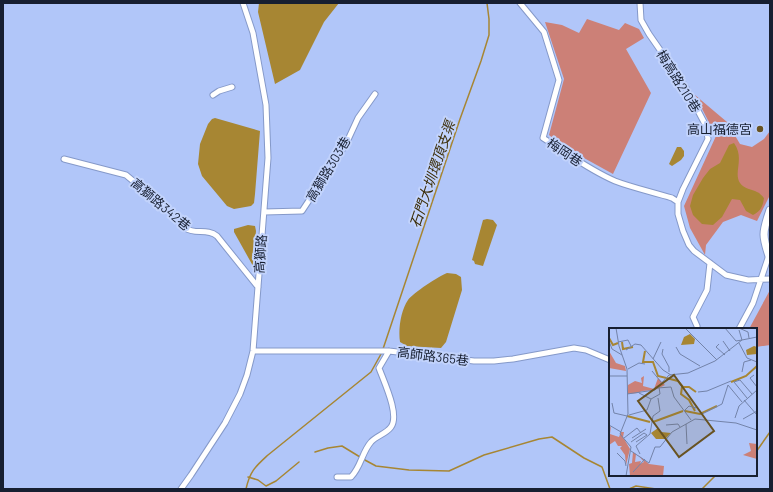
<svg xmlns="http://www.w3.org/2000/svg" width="773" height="492" font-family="Barlow,'Noto Sans TC',sans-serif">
  <rect width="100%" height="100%" fill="#b1c6f9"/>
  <path fill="#cc8077" d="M587,19l32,11 6,-7 14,6 5,9 -18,11 25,44 -38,81 -49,-27 -15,-12 15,-56 -19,-57 17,3 17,8z
    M695,95l32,27 13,22 12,3 12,-8 6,-8v64l-13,26 -16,-6 -18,7 -17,23 -1,10 -15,-27 -6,-22 32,-70z
    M770,290v55l-14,2v-18h-7z"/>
  <path fill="#a78633" d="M259,3h80l-15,19 -24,48 -25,14 -17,-72z
    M215,118l45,13 -5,63 -1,9 -3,3 -17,3 -7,-3 -25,-30 -4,-12 2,-20 8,-20 4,-5z
    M734,143c11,15 -1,30 6,40 4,6 12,6 17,9 3,1 5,4 7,6 -1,8 -3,13 -11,17l-7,-4 -6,-11 -8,-1 -10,18 -9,8 -11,-1 -9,-9 -3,-9 3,-11 10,-17 7,-9 10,-6 9,-18z
    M677,147h4l3,4v5l-3,4 -9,6 -3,-2z
    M487,219l6,1 4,5 -14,41 -8,-2 -1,-3 -2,-1 11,-40z
    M248,225l7,1 1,5 -3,35 -19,-34v-3z
    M447,273l9,1 5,3 1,13 -16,52 -5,6 -34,-2 -7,-4c-2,-13 1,-32 8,-42 5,-7 31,-24 39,-27z"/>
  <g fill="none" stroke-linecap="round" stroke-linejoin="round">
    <path stroke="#a78633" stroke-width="1.5" d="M383,349l77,-230 21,-58 8,-26v-16l-2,-16
      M315,452l13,-4 14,-2 18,11
      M756,452l14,-20
      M363,459l13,7 33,4 40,1 35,-16 55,-16 13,-2 32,21 18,9 8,22
      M248,477l10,3 8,6 10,-5 23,-19
      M246,489c4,-18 9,-22 22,-34l103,-83 10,-18
      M629,489l7,-3 20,3
      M702,489l14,-14"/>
    <defs>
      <path id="street" d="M520,3l24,29 15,48 -16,58c24,15 46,32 72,43 18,7 38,11 57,17l6,4
        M640,3l1,17 8,14 36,52 21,40 2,13 -25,50 -5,13v12l5,17 6,14 5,6 32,24 22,5 22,-1
        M213,95l6,-4 13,-4
        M64,159l62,16 56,47 3,6c10,7 22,0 32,8l41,51
        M264,212l38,-1 44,-67 12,-26 17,-24
        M697,326l-4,-9 14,-27 3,-27
        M739,329l14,-26 16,-48
        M253,351h136l85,10h20l19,-2 61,-11 12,2 24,10
        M337,477h14c10,-10 11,-25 20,-35 5,-6 15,-8 20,-15 9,-12 -7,-45 -12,-59l10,-17
        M181,489l10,-14 34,-52 15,-29 7,-19 6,-24 15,-193 -2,-53 -13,-72 -10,-30"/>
      <path id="secondary" d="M770,210c-8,23 -8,26 0,49"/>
    </defs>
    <use href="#street" stroke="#8599c9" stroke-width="7"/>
    <use href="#secondary" stroke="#8599c9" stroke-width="9"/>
    <use href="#street" stroke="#fff" stroke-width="5"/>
    <use href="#secondary" stroke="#fff" stroke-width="7"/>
  </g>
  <circle fill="#685322" stroke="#c2d3fc" stroke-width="1.5" cx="760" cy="129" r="4"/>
  <g text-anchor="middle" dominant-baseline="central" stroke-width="4" stroke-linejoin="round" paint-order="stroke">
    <g font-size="13" fill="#171f31" stroke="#c2d3fc">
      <text transform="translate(679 81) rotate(58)">梅高路210巷</text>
      <text transform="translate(565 152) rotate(34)">梅岡巷</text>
      <text transform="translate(328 169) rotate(-59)">高獅路303巷</text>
      <text transform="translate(161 204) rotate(40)">高獅路342巷</text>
      <text transform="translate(260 254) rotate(-86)">高獅路</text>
      <text transform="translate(433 356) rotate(7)">高師路365巷</text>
    </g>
    <g font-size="13" fill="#171f31" stroke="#c2d3fc" text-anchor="end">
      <text x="752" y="129">高山福德宮</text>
    </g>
    <g font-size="14" font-style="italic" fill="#3c2e09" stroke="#c2d3fc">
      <text transform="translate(432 174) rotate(-71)">石門大圳環頂支渠</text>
    </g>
  </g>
  <g transform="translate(609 328)">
    <rect width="148" height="148" fill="#b1c6f9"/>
    <path d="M0,23l7,12 9,3 1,5 -17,-3zM35,48l-1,10 11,3 4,-11 7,7 -10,5 -13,1 -4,2 -10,1v-9l7,-4 7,2 -1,-5zM2,98l-1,8 9,3 2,-5h3l-1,5 7,12 -4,16 -1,-10 -5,-7 2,-2h-4l-3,-5 -6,4v-16zM140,115l8,1v15l-14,-4 8,-4zM24,124l3,2 -1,8 6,-1 -1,3 4,-2 -6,-7 11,9 15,2 -1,10h-33l-1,-12 3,-1z" fill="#cc8077"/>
    <path d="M81,6l5,5 -1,5 -13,1 3,-8zM145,18l3,1v7l-10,1 -1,-5zM49,100l3,4 10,1 -6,6h-9l-5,-6z" fill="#a78633"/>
    <path fill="none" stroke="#a78633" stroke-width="2" d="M0,10l4,7 5,-2M13,14l1,7 10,-2M36,23l-2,11h10l5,14 20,5 5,6h6l7,5M122,54l15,-6 11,-10M73,59l-1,7 8,6 6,11M76,83l15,3 17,-8M18,88l23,6M44,94l30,-11"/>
    <path fill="none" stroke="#7383a9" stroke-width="1" d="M7,0l3,18 8,23 1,45 -8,20 11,13 -5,29M76,0l32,32M116,0l11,13 6,-1 -3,-10M130,0l9,4 1,6M0,13l3,8 10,6M114,13l7,10M9,14l10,-2 3,6M130,15l8,15 10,4M110,16l-3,3 9,8M67,19l4,7 20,12M54,21l-1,5 7,13v5M17,22l9,-6 6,1 22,25 8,5M44,31l8,-17M19,41l11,-6 6,1M43,43l9,11M133,44l2,-10 7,-2M145,47l-4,3 7,9M0,48h18M119,57l14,17M48,60l14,-1 3,10 17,23M89,64l9,-1 24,-10M30,65l12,6M18,66l28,-4 14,-15 19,-2 27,-12 27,-21 15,-3M138,70l-13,-16 6,-2 12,14M135,72l13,15M3,75l2,10 13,3M75,83l5,-5 7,2M93,86l20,-10 6,-19M20,87l18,-5 4,-11 9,-5 -1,-7M126,90l4,-12 18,-16M134,91l14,-8M77,96l1,20M0,97l12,7M57,97l12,-1 2,3M15,110l13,-10 4,5M23,110l14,-9M22,114l13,-9M27,114l11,-7 -3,-2M22,123l18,12 6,-16h5l12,-15 23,-13 41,4 21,7M8,125l8,8 1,5M31,126l-4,-8 14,-12 3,-18 7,-5 -2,-13M24,144l12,-13"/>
    <path fill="#685322" fill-opacity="0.15" stroke="#685322" stroke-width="2" d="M65,47l40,56 -35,26 -41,-56z"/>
    <rect width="148" height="148" fill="none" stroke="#171f31" stroke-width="2"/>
  </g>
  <rect width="773" height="492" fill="none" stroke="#171f31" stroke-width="8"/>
</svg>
